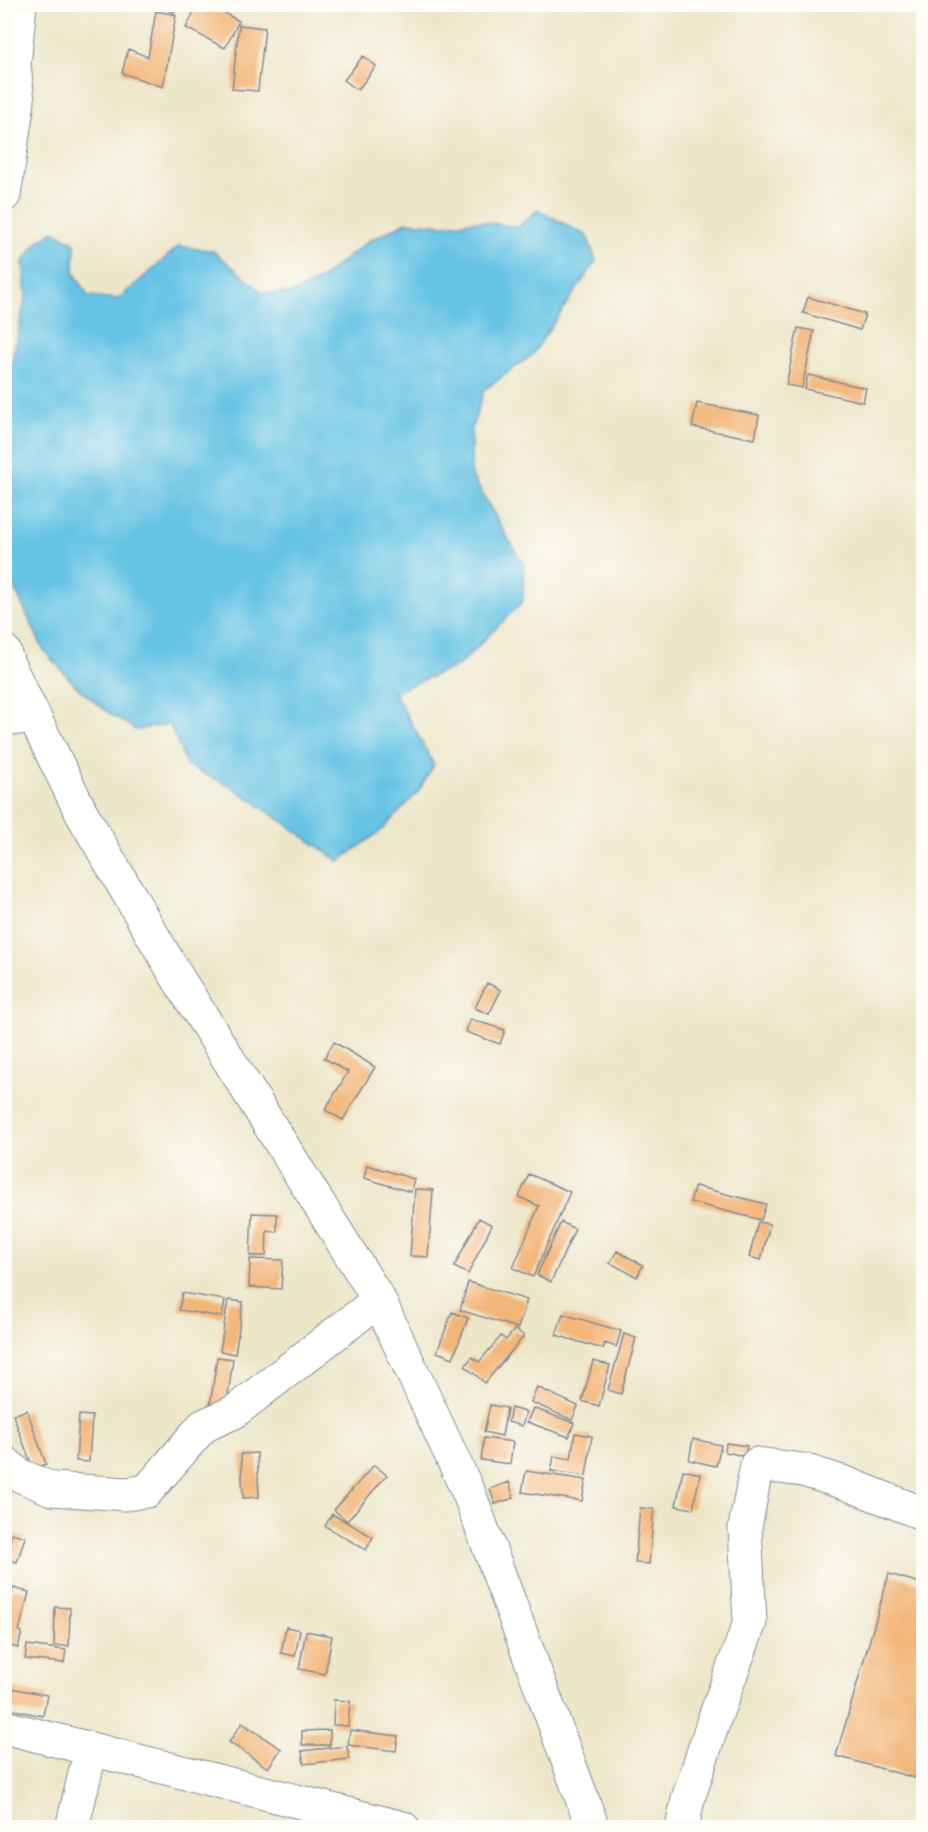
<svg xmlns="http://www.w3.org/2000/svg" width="928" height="1832" font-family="'Comic Neue',sans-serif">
  <rect width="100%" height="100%" fill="#fdfcf7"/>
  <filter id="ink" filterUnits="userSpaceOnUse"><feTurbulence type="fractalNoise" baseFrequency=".0167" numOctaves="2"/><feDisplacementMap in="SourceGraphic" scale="12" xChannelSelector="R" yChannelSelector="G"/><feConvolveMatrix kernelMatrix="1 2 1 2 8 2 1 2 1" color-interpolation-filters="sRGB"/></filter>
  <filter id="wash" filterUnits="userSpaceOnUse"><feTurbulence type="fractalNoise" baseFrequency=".008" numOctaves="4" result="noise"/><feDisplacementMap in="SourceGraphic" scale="24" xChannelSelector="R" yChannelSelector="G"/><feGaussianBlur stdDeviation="1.35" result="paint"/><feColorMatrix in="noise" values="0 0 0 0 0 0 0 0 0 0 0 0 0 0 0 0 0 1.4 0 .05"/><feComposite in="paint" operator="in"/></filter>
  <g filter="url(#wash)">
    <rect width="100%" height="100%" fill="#ede6c9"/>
    <path fill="#65c3e4" stroke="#4079a1" stroke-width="1.5" d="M538,210l49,26 9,25 -64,94 -48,35 -13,41v43l53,92 -1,35 -64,64 -65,27 40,73 -16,27 -36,38 -43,31 -106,-74 -46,-21 -17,-42 -34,6 -26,-16 -31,-25 -35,-38 -39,-83v-174l21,-98 -3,-34 15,-21 16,-10 21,12 -1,29 14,24 31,3 60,-53 34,5 49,41 29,2 28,-14 48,-38 40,-20 37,3 32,-4 42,6z"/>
    <g id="blocks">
      <path fill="#f3b679" d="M154,4h23l-3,9z
        M198,4h10l31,17 -14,27 -39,-20z
        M156,11l20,4 -13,72 -41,-14 6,-24 20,8z
        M239,25l26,3 -7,63 -26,-2z
        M363,56l13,10 -18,24 -14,-10z
        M808,297l57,17 -5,16 -57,-17z
        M798,328l16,3 -12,57 -16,-3z
        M808,375l58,13 -3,14 -58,-13z
        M697,403l62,12 -4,24 -63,-12z
        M487,983l14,7 -12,24 -14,-6z
        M470,1019l35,11 -5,14 -34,-12z
        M334,1042l41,25 -32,53 -18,-10 23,-38 -24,-14z
        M367,1165l47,14 -3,13 -47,-14z
        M529,1174l41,18 -37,85 -20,-9 26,-62 -20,-9z
        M695,1186l71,18 -5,16 -71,-18z
        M415,1189l18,1 -5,67 -18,-1z
        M252,1213l25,1v18l-10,-1 -1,25h-16z
        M479,1218l13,7 -24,49 -14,-7z
        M561,1222l14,7 -24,53 -14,-7z
        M758,1222l12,2 -9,36 -12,-3z
        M617,1251l26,14 -6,12 -27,-14z
        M250,1259l33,1 -2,29 -32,-2z
        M468,1282l59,18 -9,28 -58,-18z
        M182,1293l43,7 -3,17 -43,-7z
        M228,1300l15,2 -8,52 -15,-3z
        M452,1312l16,6 -15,40 -16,-6z
        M563,1314l58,17 -5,16 -11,-4 -2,6 -47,-14z
        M515,1329l9,7 -39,47 -20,-17 7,-9 7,5 22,-26 5,4z
        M624,1334l12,4 -15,56 -13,-4z
        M217,1357l16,2 -8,57 -16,-2z
        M593,1361l17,4 -11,41 -17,-5z
        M537,1387l41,19 -6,14 -41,-18z
        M490,1405l17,3 -5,28 -18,-4z
        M511,1408l15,4 -4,14 -14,-4z
        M533,1408l41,15 -5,14 -42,-15z
        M27,1410l19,54 -13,5 -20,-54z
        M79,1415l13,1 -3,46 -13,-1z
        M575,1433l17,3 -6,40 -35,-5 3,-15 17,3z
        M484,1438l29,4 -3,22 -29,-4z
        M693,1439l28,6 -5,21 -27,-6z
        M726,1443l21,3 -2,10 -20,-4z
        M257,1453l2,44 -16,1 -2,-44z
        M374,1465l13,10 -40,46 -13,-11z
        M683,1470l17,4 -7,35 -17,-3z
        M526,1471l60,9 -4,21 -60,-9z
        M509,1482l5,16 -19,6 -5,-15z
        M640,1508l14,1 -5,55 -14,-1z
        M332,1514l41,23 -7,13 -41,-24z
        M12,1533l13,4 -8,25 -12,-3z
        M889,1574l35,10v165l-9,29 -79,-22z
        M13,1588l16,4 -10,39 3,1 -4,16 -14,-4v-24z
        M55,1607l15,1 -1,38h-15z
        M286,1627l14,3 -5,26 -14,-3z
        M306,1631l26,5 -7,38 -26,-5z
        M27,1645l39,5 -2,13 -39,-4z
        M6,1687l41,8 -4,21 -39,-8z
        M334,1700l16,1 -2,25 -15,-1z
        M242,1723l39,26 -13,19 -39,-26z
        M330,1730v15h-28v-14z
        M350,1730l48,6 -2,15 -48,-6z
        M347,1746l2,13 -45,5 -2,-13z"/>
    </g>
  </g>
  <g filter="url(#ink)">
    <use href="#blocks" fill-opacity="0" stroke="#848a94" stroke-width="1.5"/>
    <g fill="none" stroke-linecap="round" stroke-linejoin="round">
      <defs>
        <path id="minor" d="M4,195l14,-94 -4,-36 6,-61
          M4,651l4,13 73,148 93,160 205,328 91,196 123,332
          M4,718h31
          M4,1462l15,13 33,14 74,5 21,-3 56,-65 31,-14 145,-112
          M4,1727l399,101
          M72,1828l19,-79
          M682,1828l6,-29 27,-82 35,-95 -5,-94 12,-64 46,6 42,13 79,31"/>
      </defs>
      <use href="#minor" stroke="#848a94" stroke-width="35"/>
      <use href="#minor" stroke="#fff" stroke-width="33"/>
    </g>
  </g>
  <rect width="928" height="1832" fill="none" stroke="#fdfcf7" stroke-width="24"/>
</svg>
